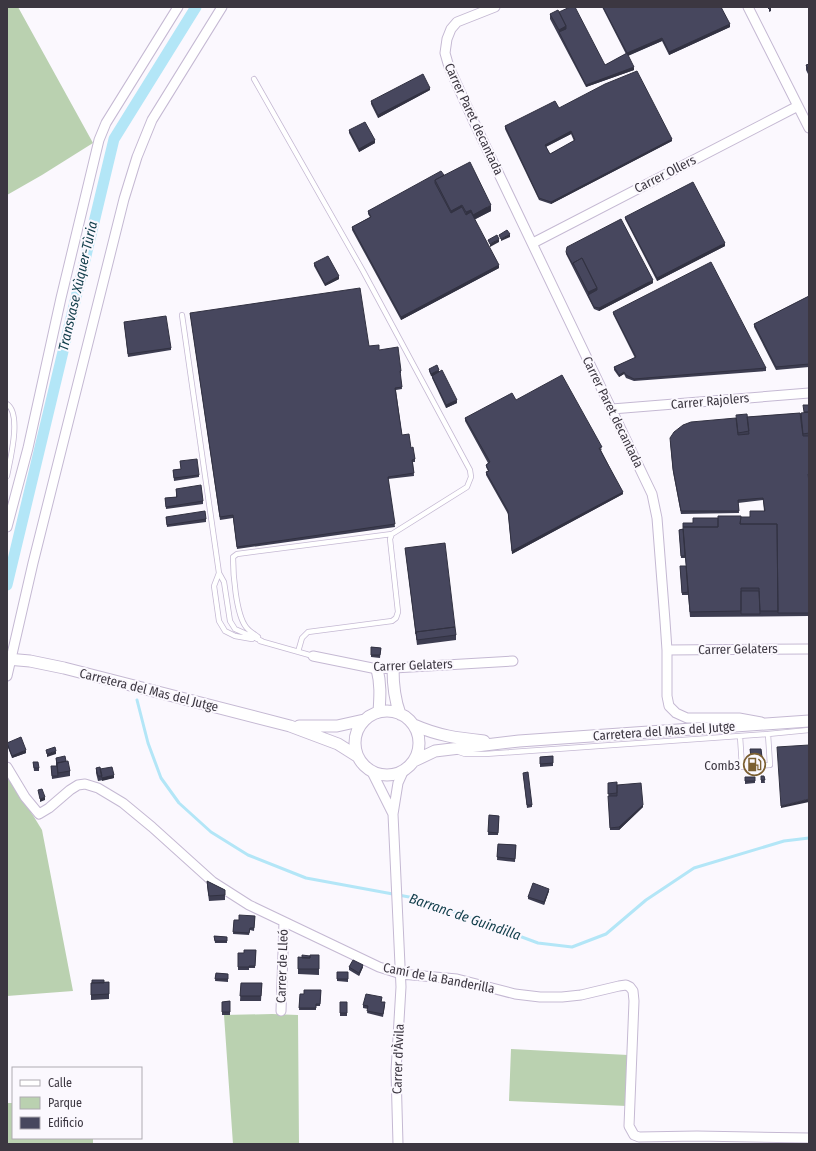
<svg xmlns="http://www.w3.org/2000/svg" width="816" height="1151" font-family="'Fira Sans Condensed',sans-serif">
  <rect width="100%" height="100%" fill="#fbf8fe"/>
  <path fill="#bad1b0" d="M7,7h11l75,136 -51,32 -35,20z
    M7,775c11,19 24,36 35,55l31,161 -66,5z
    M272,1014l26,1 1,129h-66l-9,-129z
    M511,1049l117,6 -1,51 -118,-5z
    M7,1103h6v35h80v6h-86z"/>
  <g fill="none" stroke-linecap="round" stroke-linejoin="round">
    <path stroke="#b3e6f7" stroke-width="3" d="M137,700l11,43 13,35 18,25 32,29 37,23 58,23 114,21 118,44 34,4 34,-13 40,-34 48,-32 90,-27 25,-3"/>
    <path stroke="#b3e6f7" stroke-width="11" d="M7,585l107,-446 82,-132"/>
    <defs>
      <path id="service" d="M254,79l109,192 107,199 1,7 -4,10 -75,47 -2,5 8,73 -2,6 -4,3 -84,11 -6,6 -4,14
        M182,315l37,258 5,9 6,39 5,8 27,12
        M7,404c15,10 3,56 0,72
        M219,573l-5,13 5,35 6,10 10,5 17,3
        M258,637c-4,-3 -9,-6 -12,-10 -10,-13 -13,-53 -13,-70l4,-3 155,-20
        M260,641l53,15
        M740,736l2,31 28,-2 -2,-31
        M459,752l6,2h20l283,-20 41,-4"/>
      <path id="minor" d="M495,7l-38,15 -6,7 -4,10 -2,14 4,14 25,55 178,372 5,24 8,103 2,29v46l2,10 7,7 11,5h52l22,4
        M748,7l61,121
        M533,243l265,-137
        M612,409l197,-16
        M7,527l21,-79 33,-150 38,-158 7,-17 72,-116
        M667,650l142,-1
        M313,656l64,13 136,-8
        M7,676l26,-113 91,-364 13,-42 15,-37 70,-113
        M7,767l18,30 14,17 10,-6 21,-18 8,-5 7,-1 13,4 25,15 29,24 61,55 36,23 130,62 22,7 56,5 58,15 25,3h22l19,-2 38,-9 7,-1 4,2 3,4 1,10 -5,125 5,9 5,2 58,-1 112,2
        M372,772l21,42 5,-31 5,-11
        M393,814l8,173 -5,84 2,73
        M281,1011l3,-89"/>
      <path id="tertiary" d="M7,659l23,2 34,7 226,58 48,18 19,12
        M393,668c0,16 1,30 7,46
        M377,669c4,15 3,28 2,43
        M355 743a32 32 0 1 1 64 0a32 32 0 1 1-64 0Z
        M414,725c25,11 43,13 70,16
        M299,726h38l27,-6
        M414,761l21,-10 84,-10 290,-20"/>
    </defs>
    <use href="#service" stroke="#c5b9d3" stroke-width="6"/>
    <use href="#minor" stroke="#c5b9d3" stroke-width="11"/>
    <use href="#tertiary" stroke="#c5b9d3" stroke-width="13"/>
    <use href="#service" stroke="#fff" stroke-width="4.5"/>
    <use href="#minor" stroke="#fff" stroke-width="9"/>
    <use href="#tertiary" stroke="#fff" stroke-width="11"/>
  </g>
  <path fill="#3d3d51" fill-rule="evenodd" d="M602,7h119l9,20 -61,28 -7,-14 -34,15 6,14 -48,17 -36,-68v-5l9,-2 46,53 21,-11z
    M809,64v12l-3,-6v-5z
    M430,90l-52,28 -7,-14v-3z
    M559,108l113,33 -121,63 -12,-4 -34,-71v-3zM571,134l3,7 -24,13 -4,-7z
    M349,130l26,13 -16,9 -10,-19z
    M444,175l47,36 -17,9 25,48 -98,52 -49,-90v-3l18,-10 -2,-3v-3z
    M625,217l100,29 -68,35 -32,-62z
    M566,252l87,31 -54,28 -5,-2 -28,-55z
    M314,263l25,16 -14,7 -11,-20z
    M809,296v71l-33,3 -22,-43v-3z
    M613,312l153,56v3l-132,10 -8,-3 -2,-4 -5,3 -5,-7v-3l21,-9 -22,-44z
    M190,313l179,33 10,4 22,21v2h-1l2,16 -6,1 6,45 9,13 4,11v3h-2l1,14 -26,3 7,48 -158,22 -4,-31 -13,2z
    M124,322l47,26v2l-43,7z
    M429,369l10,3 18,31 -11,5 -14,-30v-2h-1l-2,-5z
    M516,400l86,49 -1,1 22,44 -111,60 -4,-40 -22,-39v-3l2,-1 -2,-4v-2l2,-2 -23,-42v-3z
    M809,405v71h-1l1,6v134l-119,1 -2,-23v1h-6l-2,-29h6l-1,-9v1h-4l-2,-28 4,-1 10,-6 47,-2 24,-10 -1,-11 -25,3 1,10 -58,1 -8,-42 -3,-31 77,-24 57,-4z
    M180,461l19,14v2l-25,4 -1,-11 8,-1z
    M176,489l27,12v3l-37,5 -1,-11 11,-1z
    M166,517l40,2v3l-39,5z
    M405,548l51,87v5l-39,5z
    M371,647l10,1 -1,10 -9,-1z
    M7,743l19,10 -14,5 -5,-13z
    M750,749h11l1,10 -11,1z
    M553,756v10l-13,1v-10z
    M56,758l10,3 4,10v5l-18,3 -1,-13h5z
    M33,762l6,6v3h-5z
    M96,768l4,1 14,9 -16,3 -2,-8z
    M523,773l9,32v2l-5,1z
    M761,776h3l1,7h-4z
    M745,777h10v6l-10,1z
    M608,783l9,2 26,22 -24,23h-9z
    M489,815l10,1 -1,19h-10z
    M498,844l18,1 -1,17 -18,-2z
    M207,881l18,9v10l-16,1 -2,-15z
    M549,891l-5,14 -16,-6v-2z
    M255,916l-1,15 -4,-1 -1,5 -16,-1 1,-14h5z
    M214,936l13,1v6h-12z
    M256,950l-1,18h-6v2h-11v-17h6z
    M319,955v20l-21,-1v-17l4,1 8,-2z
    M349,967h14l-4,9 -10,-6z
    M337,972h11v10l-11,-1z
    M216,973l12,1v8l-13,-1z
    M109,982v17l-18,1v-17z
    M241,983h21l-1,18h-21z
    M321,990l-1,16h-4v4h-17l1,-16h4z
    M382,999l-1,3 4,3 -2,12 -16,-4 1,-4 -5,-1v-3z
    M230,1001v14h-8v-13z
    M340,1002h7v14h-7z"/>
  <path fill="#323242" d="M771,8v3l-2,1v-3z
    M730,24v3l-61,28v-3z
    M566,26v5l-7,1v-2z
    M662,38v3l-35,15v-3z
    M634,67v3l-48,17v-2z
    M430,88v2l-52,28v-3z
    M571,131v3l-26,13v-2z
    M672,139v2l-121,63v-2z
    M375,140v3l-16,9v-3z
    M462,205v5l-11,6v-5z
    M491,205v6l-18,9v-5z
    M471,210v5l-5,2v-5z
    M510,234v3l-9,4v-2z
    M499,239v3l-9,5v-3z
    M725,243v3l-68,35v-3z
    M499,265v3l-98,52v-3z
    M339,276v3l-14,7v-2z
    M653,280v3l-54,28v-3z
    M597,288v5l-9,2v-3z
    M439,370v2l-8,4v-2z
    M624,372v2l-5,3v-2z
    M457,400v3l-11,5v-3z
    M623,492v2l-111,60v-3z
    M26,750v3l-14,5v-2z
    M56,751v3l-9,3v-3z
    M114,775v3l-12,3v-3z
    M45,797v3l-5,2v-3z
    M809,799v3l-28,6v-2z
    M643,805v2l-24,23v-3z
    M549,889v2l-5,14v-3z
    M363,965v2l-4,9v-3z"/>
  <path fill="#47475e" stroke="#323242" fill-rule="evenodd" d="M570,7h5l30,58 22,-12 -24,-46h118l9,17 -61,28 -7,-14 -35,15 7,14 -48,18 -27,-53 7,-3v-3l-7,-14z
    M767,7h4v1l-2,1z
    M558,10l8,16 -7,4 -9,-16z
    M809,64v7l-3,-6z
    M637,71l35,68 -121,63 -12,-4 -34,-72 50,-25 4,7 46,-24zM571,131l4,9 -25,14 -5,-9z
    M423,74l7,14 -52,27 -7,-14z
    M365,122l10,18 -16,9 -10,-19z
    M470,162l21,43 -18,10 -2,-5 -5,2 -4,-7 -11,6 -16,-31z
    M441,171l3,4 -9,5v3l16,30 11,-6 4,8 5,-3 28,53 -98,52 -49,-90 19,-10 -3,-6z
    M693,182l32,61 -68,35 -32,-61z
    M621,219l32,61 -54,28 -5,-1 -6,-12 9,-5v-2l-15,-30 -9,5v2l-7,-13 1,-5z
    M507,230l3,4 -9,5 -2,-4z
    M497,235l2,4 -9,5 -2,-4z
    M328,256l11,20 -14,8 -11,-21z
    M582,258l15,30 -9,4 -15,-29z
    M711,262l55,106 -132,11 -8,-4 -2,-3 -5,3 -5,-8 22,-10 -23,-45z
    M360,288l9,58 10,-1v5l19,-3 3,24h-1l2,16 -7,1 7,47 7,-1 2,14 2,-1 2,12 -3,1 2,13 -26,4 7,47 -158,23 -4,-32 -13,2 -30,-204z
    M809,296v68l-33,3 -22,-43z
    M166,316l5,32 -43,6 -4,-32z
    M437,365l2,5 -8,4 -2,-5z
    M442,370l15,30 -11,5 -14,-29z
    M562,375l40,72 -3,1 24,44 -111,59 -4,-40 -22,-39 3,-1 -3,-6 4,-3 -25,-44 47,-25 4,7z
    M803,405h6v7h-5z
    M809,412v21l-6,1 -2,-21z
    M800,413l3,23h6v38h-1l1,8v131h-31l-1,-89h-37l1,-7h9v-6h15l-2,-13 -25,2 1,11h-58l-8,-42 -3,-31 4,-6 9,-7 8,-3 45,-4 2,17 11,-1 -2,-17z
    M747,414l2,17 -11,2 -2,-18z
    M197,459l2,16 -25,3 -1,-8 8,-1 -1,-8z
    M201,485l2,16 -37,6 -1,-9 12,-1 -1,-8z
    M205,511l1,8 -39,6 -1,-8z
    M718,516h23l-1,8h37l1,87h-18l-1,-23h-18v23l-51,1 -7,-85h35z
    M693,518h25v9h-35v-4h10z
    M683,529l2,27h-4l-2,-26z
    M445,543l10,84 -39,5v2l-11,-86z
    M680,566h6l2,26 -6,1z
    M741,591h18l1,23h-19z
    M455,627l1,8 -39,5 -1,-8z
    M371,647l10,1 -1,7h-9z
    M21,737l5,13 -14,6 -5,-13z
    M809,745v54l-28,7 -4,-59z
    M55,747l1,4 -9,3 -1,-4z
    M750,749h11l1,8h-11z
    M65,756l1,5 -9,2v2l-1,-7z
    M553,756v7l-13,1v-7z
    M68,761l2,10 -12,2 -1,-10z
    M33,762h5l1,6h-5z
    M51,766h6l1,10h-6z
    M100,767l2,9h-4l-2,-8z
    M112,767l2,8 -12,3 -2,-9z
    M528,772l4,33h-5l-4,-32z
    M761,776h3l1,4h-4z
    M745,777h10v4h-10z
    M617,782v11l-9,1v-11z
    M641,783l2,22 -24,22 -9,1 -2,-32h9v-11z
    M42,789l3,8 -5,2 -2,-9z
    M489,815l10,1 -1,17 -10,-1z
    M498,844l18,1 -1,14 -18,-2z
    M207,881l18,9v5l-16,1z
    M533,883l16,6 -5,13 -16,-5z
    M239,915l16,1 -1,12h-4l-1,5 -16,-1 1,-12h5z
    M214,936l13,1v4h-12z
    M244,950h12l-1,16h-6v1h-11v-14h6z
    M302,955l8,1v2h-8z
    M310,955h9v14h-21v-12l12,1z
    M353,960l10,5 -4,8 -10,-6z
    M337,972h11v7h-11z
    M216,973l12,1v5h-13z
    M92,980h12v3h-12z
    M109,982v12l-18,1v-12z
    M241,983h21l-1,13h-21z
    M304,990h17l-1,14h-4v4h-17l1,-14h4z
    M366,994l16,3 -1,5h4l-2,12 -16,-3 1,-5 -5,-1z
    M230,1001v11h-8v-10z
    M340,1002h7v11h-7z"/>
  <defs>
    <symbol id="fuel-ring" viewBox="-11 -11 22 22"><circle r="9.5" fill="#fbf8fe" stroke="#7c6033" stroke-width="1.5"/><path d="M-5.5-6h7V0h2V4h1.3V-2.5L3-4.5l.8-.8L6-3V5H2.5V1h-1V6h-7ZM-4.2-4.7v3.2H.2V-4.7Z" fill="#7c6033"/></symbol>
  </defs>
  <g fill-rule="evenodd">
    <use href="#fuel-ring" x="742" y="752" width="25" height="25"/>
  </g>
  <g text-anchor="middle" dominant-baseline="central" stroke-width="4" stroke-linejoin="round" paint-order="stroke">
    <g font-size="13" fill="#3c3741" stroke="#fbf8fe">
      <text transform="translate(474 119) rotate(65)">Carrer Paret decantada</text>
      <text transform="translate(665 174) rotate(-27)">Carrer Ollers</text>
      <text transform="translate(710 401) rotate(-5)">Carrer Rajolers</text>
      <text transform="translate(613 412) rotate(64)">Carrer Paret decantada</text>
      <text transform="translate(738 649) rotate(-1)">Carrer Gelaters</text>
      <text transform="translate(413 665) rotate(-2)">Carrer Gelaters</text>
      <text transform="translate(149 690) rotate(14)">Carretera del Mas del Jutge</text>
      <text transform="translate(664 731) rotate(-4)">Carretera del Mas del Jutge</text>
      <text transform="translate(282 966) rotate(-88)">Carrer de Lleó</text>
      <text transform="translate(439 978) rotate(11)">Camí de la Banderilla</text>
      <text transform="translate(398 1059) rotate(-88)">Carrer d'Àvila</text>
    </g>
    <g font-size="13" fill="#3c3741" stroke="#fbf8fe" text-anchor="end">
      <text x="740" y="765">Comb3</text>
    </g>
    <g font-size="14" font-style="italic" fill="#0f3c49" stroke="#fbf8fe">
      <text transform="translate(78 286) rotate(-77)">Transvase Xùquer-Tùria</text>
      <text transform="translate(465 917) rotate(19)">Barranc de Guindilla</text>
    </g>
  </g>
  <rect width="816" height="1151" fill="none" stroke="#3c3741" stroke-width="16"/>
  <rect x="12" y="1067" width="130" height="72" fill="#fbf8fe" stroke="#afabb2"/>
  <rect x="20" y="1080" width="20" height="6" fill="#ffffff" stroke="#afabb2"/>
  <text x="48" y="1087" font-size="12" fill="#3c3741">Calle</text>
  <rect x="20" y="1097" width="20" height="12" fill="#bad1b0" stroke="#afabb2"/>
  <text x="48" y="1107" font-size="12" fill="#3c3741">Parque</text>
  <rect x="20" y="1117" width="20" height="12" fill="#47475e" stroke="#afabb2"/>
  <text x="48" y="1127" font-size="12" fill="#3c3741">Edificio</text>
</svg>
